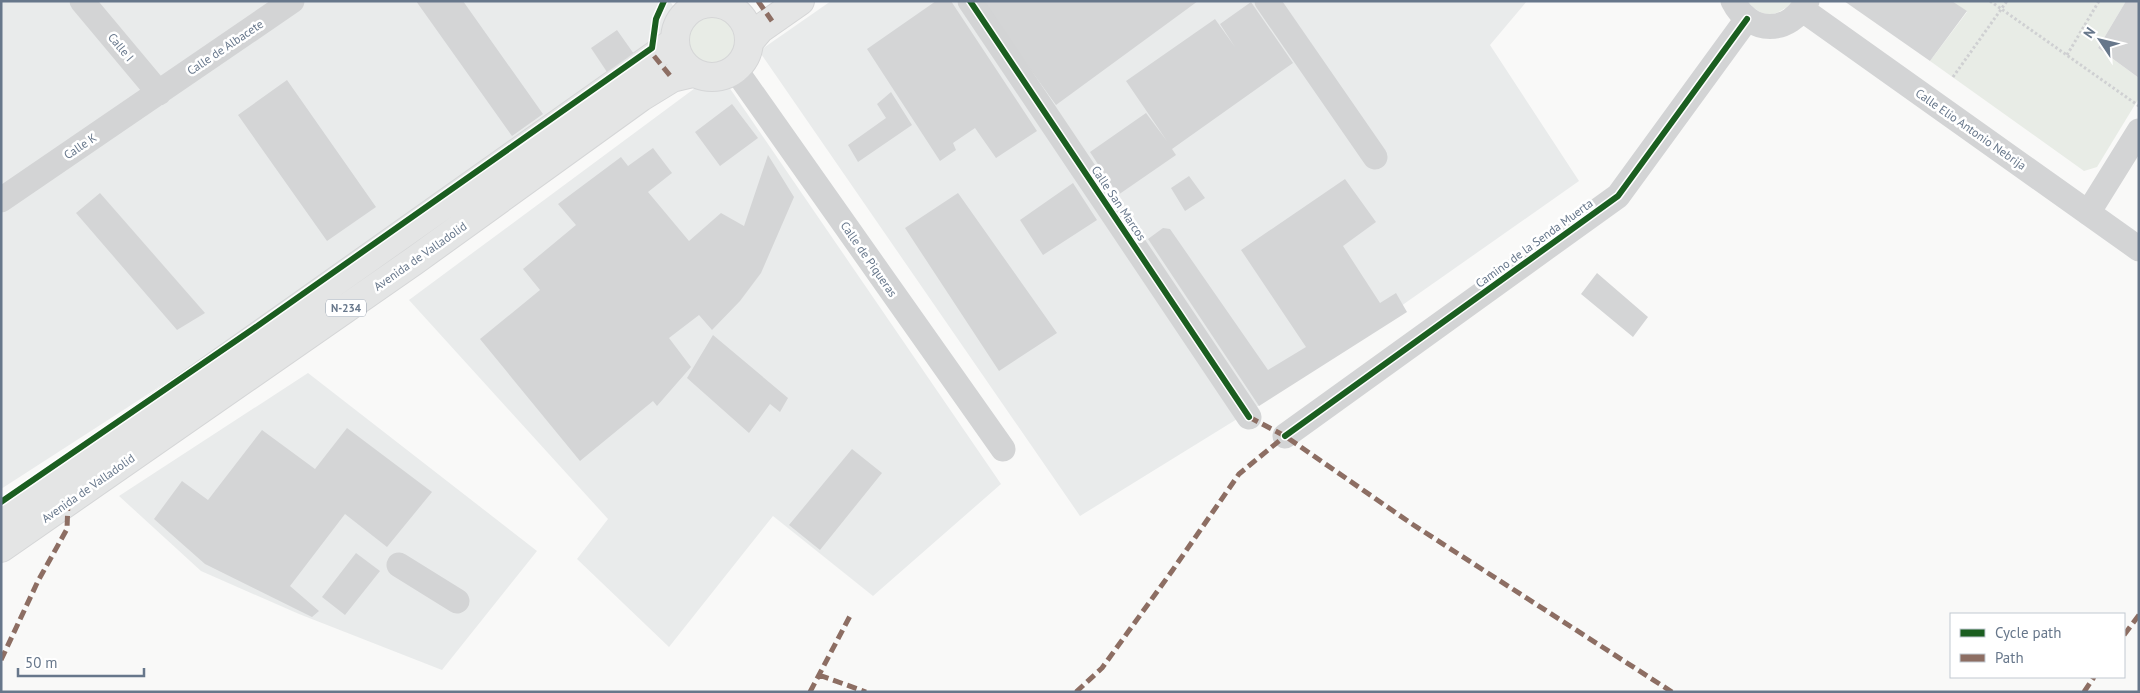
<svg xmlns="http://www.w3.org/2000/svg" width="2140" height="693" font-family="'PT Sans',sans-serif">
  <rect width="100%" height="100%" fill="#f9f9f8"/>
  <path fill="#e9ebeb" d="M1,1h669l5,8 -7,26 -140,114 -527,340z
    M831,1h696l-37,44 89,136 -316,222 -183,113 -321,-465z
    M718,71l283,413 -128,112 -100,-80 -104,131 -92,-88 31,-40 -199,-219z
    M308,373l229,178 -95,119 -143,-56 -98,-43 -82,-75z"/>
  <path fill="#e8ece6" d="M1747,1h47c-18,16 -30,19 -47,0z
    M1952,1h174l-28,47 41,30v20l-42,69 -13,4 -154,-110 37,-49z
    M685 39a27 27 0 1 1 54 0a27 27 0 1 1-54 0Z"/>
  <path fill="#d4d5d6" d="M416,1h47l80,113 -31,22z
    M936,1h15l86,130 -41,27 -21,-30 -22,15 3,7 -16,11 -73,-112z
    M981,1h217l-142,104z
    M1844,1h108l15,10 -37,50z
    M2126,1h13v77l-41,-30z
    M1251,2l42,61 -121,86 4,6 -58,40 -28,-43 56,-39 21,28 -41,-60 89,-62 20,28 -15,-23z
    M617,30l17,24 -27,18 -16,-24z
    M287,80l89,127 -49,34 -89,-126z
    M891,92l21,33 -54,37 -10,-17 38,-27 -9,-14z
    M732,104l26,34 -38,28 -25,-34z
    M653,148l19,25 -24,19 41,49 32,-28 23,13 24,-71 26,42 -33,76 -21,28 -28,29 -13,-15 -30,23 22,29 -34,39 -4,-5 -73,60 -100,-122 60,-49 -17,-21 53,-44 -18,-21 63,-47 7,9z
    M1189,176l16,22 -20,13 -14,-23z
    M1345,179l31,43 -33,24 37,57 16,-10 11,19 -148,94 -111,-167 15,-11 7,1 98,141 38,-23 -65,-97z
    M1073,183l24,37 -54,35 -23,-35z
    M100,193l105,120 -28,17 -101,-117z
    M958,193l99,140 -58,38 -94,-143z
    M1597,273l51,44 -15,20 -52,-43z
    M713,335l75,63 -8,14 -10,-8 -21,29 -62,-55z
    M347,428l85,64 -45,55 -42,-33 -55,72 29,25 -7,6 -107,-53 -51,-45 28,-38 26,19 54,-70 53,39z
    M852,449l30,24 -62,77 -31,-25z
    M356,553l24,18 -35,44 -23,-18z"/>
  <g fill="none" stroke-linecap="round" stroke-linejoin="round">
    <defs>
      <path id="major" d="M675 40a37 37 0 1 1 74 0a37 37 0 1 1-74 0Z
        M749,42l11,-13 40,-28
        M1,518l673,-476
        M1,548l413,-287 227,-164 31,-19 21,-5"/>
    </defs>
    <use href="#major" stroke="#d5d6d7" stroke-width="30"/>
    <path stroke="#cfd0d2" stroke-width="3" stroke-dasharray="2.5 2.5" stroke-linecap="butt" d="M1990,1l149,105
      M2067,55l32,-54
      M1953,77l54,-76"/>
    <path stroke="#d3d4d5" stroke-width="25" d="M82,1l77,92
      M689,1l4,7
      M970,1l279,416
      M1267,1l108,156
      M1733,1c17,34 57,34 74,0
      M1803,10l336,239
      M735,69l268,380
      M1,200l291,-199
      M2088,213l51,-82
      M1285,436l333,-240 129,-177
      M399,565l58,36"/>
    <use href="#major" stroke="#e4e5e5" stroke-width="28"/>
    <path stroke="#8d6e63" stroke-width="5" stroke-dasharray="10 5" stroke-linecap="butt" d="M758,1l14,20
      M654,56l18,22
      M1249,417l36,19 127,88 260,168
      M2124,635l15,-20
      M1,660l37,-79 29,-52 1,-27
      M819,675l47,17
      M810,692l40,-76
      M1076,692l26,-24 70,-97 67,-97 46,-38
      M2084,692l10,-15"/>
    <defs>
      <path id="cycleway" d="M970,1l279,416
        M1285,436l333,-240 129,-177
        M1,502l252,-173 399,-281 4,-29 8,-18"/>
    </defs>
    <use href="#cycleway" stroke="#fff" stroke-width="9"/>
    <use href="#cycleway" stroke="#1b5e20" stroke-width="6"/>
  </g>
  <g text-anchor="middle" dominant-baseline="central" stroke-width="5" stroke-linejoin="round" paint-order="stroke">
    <rect fill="#fff" stroke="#95a0ae" stroke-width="1" x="326" y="299.5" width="40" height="17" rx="4"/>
    <g font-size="11" font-weight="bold" fill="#67778b">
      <text x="346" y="308">N-234</text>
    </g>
    <g font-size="12" fill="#67778b" stroke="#fff">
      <text transform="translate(121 47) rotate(50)">Calle I</text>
      <text transform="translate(225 47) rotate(-34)">Calle de Albacete</text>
      <text transform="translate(1971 129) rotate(35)">Calle Elio Antonio Nebrija</text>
      <text transform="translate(80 146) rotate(-34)">Calle K</text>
      <text transform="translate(1119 203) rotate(56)">Calle San Marcos</text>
      <text transform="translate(1534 243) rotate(-36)">Camino de la Senda Muerta</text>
      <text transform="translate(420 256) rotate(-35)">Avenida de Valladolid</text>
      <text transform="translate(869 259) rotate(55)">Calle de Piqueras</text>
      <text transform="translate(88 488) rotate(-35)">Avenida de Valladolid</text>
    </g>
  </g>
  <rect width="2140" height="693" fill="none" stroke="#67778b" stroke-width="5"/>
  <rect x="1950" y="613" width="175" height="65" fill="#ffffff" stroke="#c2c9d1"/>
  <rect x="1960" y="629" width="25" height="8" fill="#1b5e20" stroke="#c2c9d1"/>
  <text x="1995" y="638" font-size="15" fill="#67778b">Cycle path</text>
  <rect x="1960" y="654" width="25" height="8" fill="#8d6e63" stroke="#c2c9d1"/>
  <text x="1995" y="663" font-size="15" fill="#67778b">Path</text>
  <g transform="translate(2100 40) rotate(305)" stroke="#ffffff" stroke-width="4" paint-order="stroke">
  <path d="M0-4L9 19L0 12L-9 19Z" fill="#67778b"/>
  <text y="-8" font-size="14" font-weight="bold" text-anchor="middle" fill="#67778b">N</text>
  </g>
  <path d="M18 668v8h126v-8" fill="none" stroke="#67778b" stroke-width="2.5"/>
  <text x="25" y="668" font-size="15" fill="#67778b" stroke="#ffffff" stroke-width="4" paint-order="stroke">50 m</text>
</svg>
